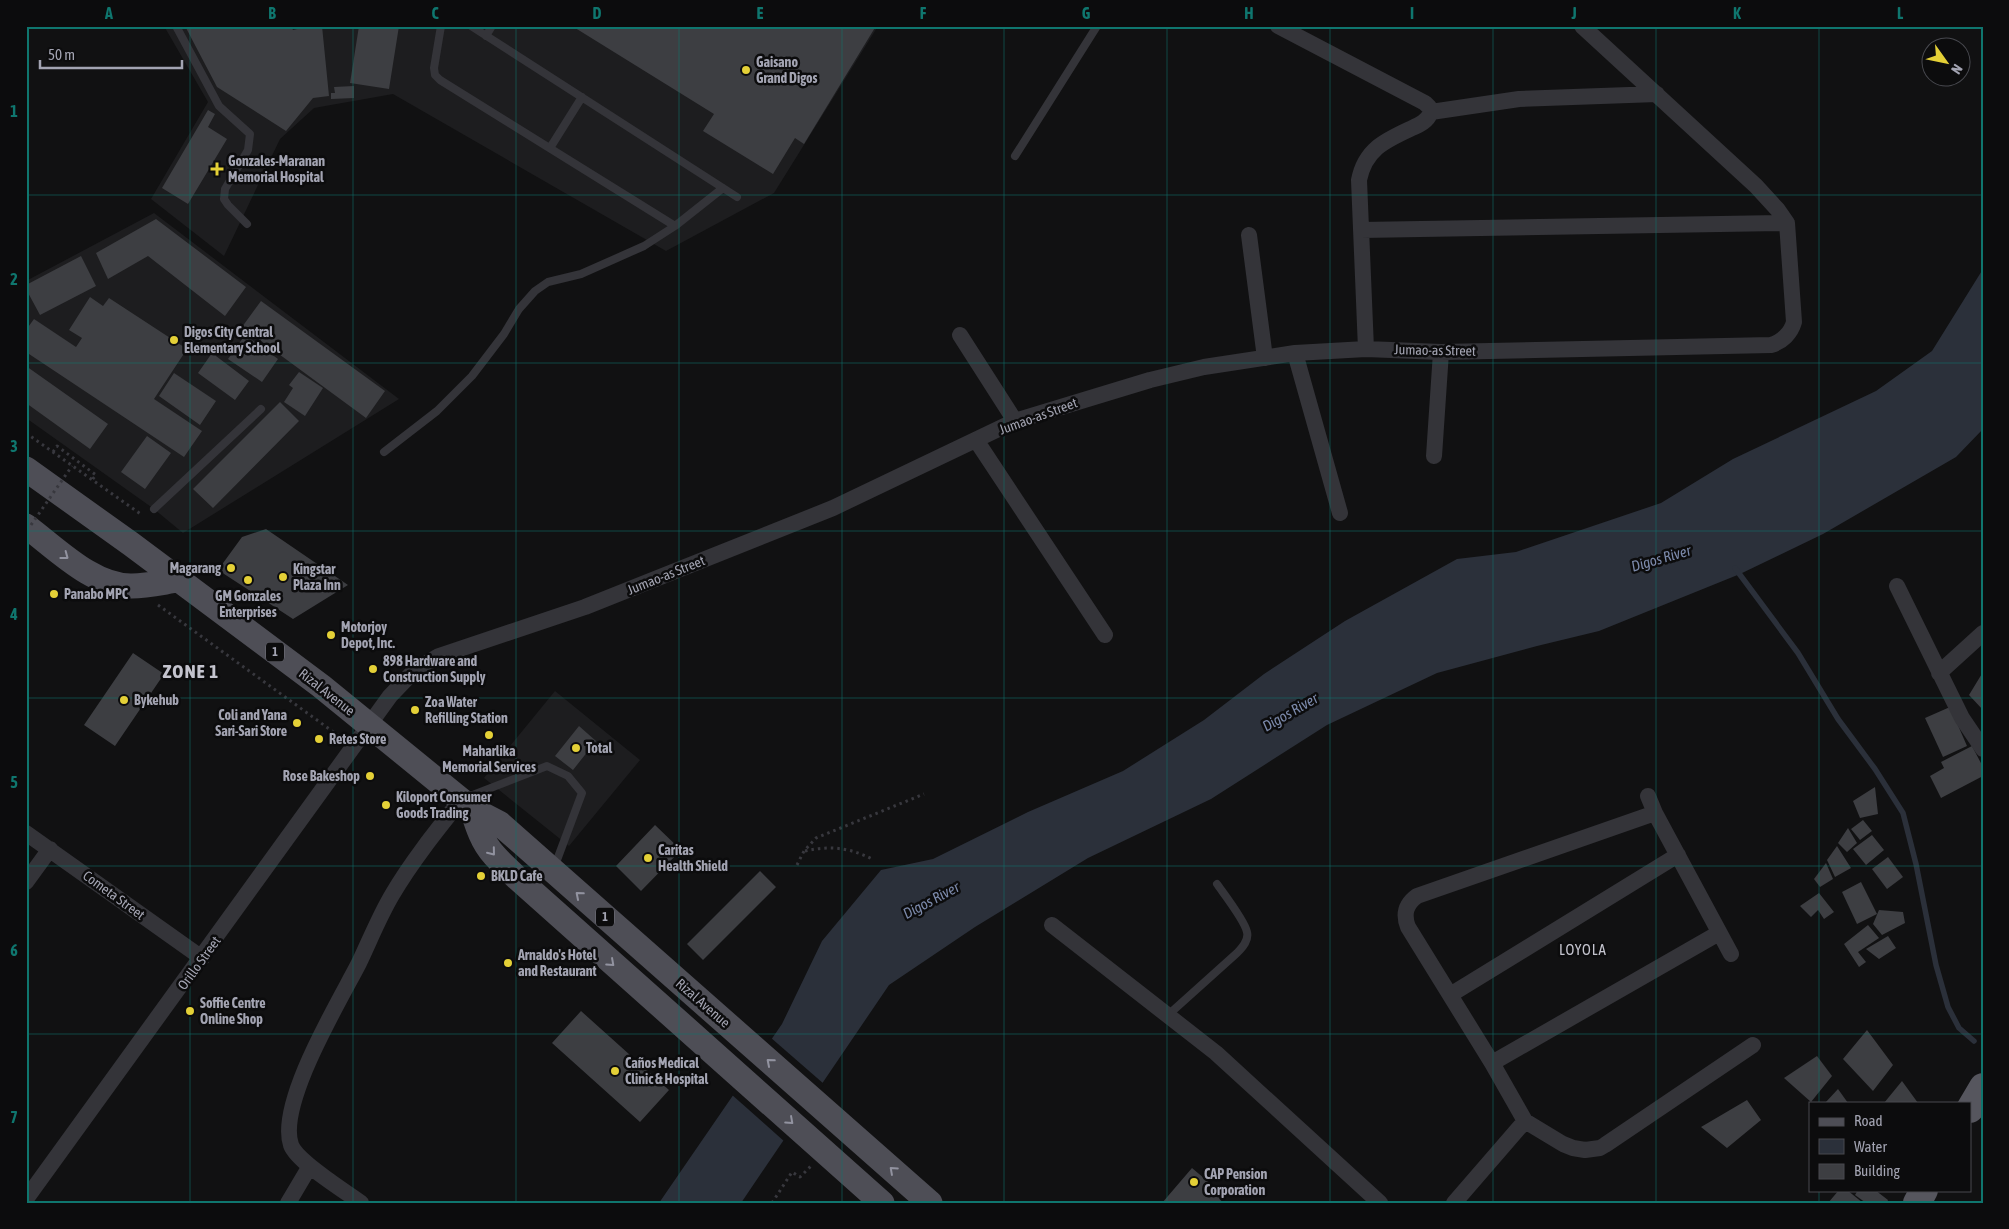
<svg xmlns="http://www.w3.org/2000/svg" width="2009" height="1229" font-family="'Asap Condensed',sans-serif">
  <rect width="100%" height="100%" fill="#111112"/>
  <path fill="#1d1d1f" d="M164,26h714l-104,167 -108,58 -273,-157 -79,14 -34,31 -56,117 -73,-57 57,-97z
    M154,213l245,186 -216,134 -29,-24 -128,-91v-137z
    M555,691l85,69 -71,86 -85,-68z"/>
  <path fill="#2b303a" d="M1983,269v160l-27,28 -133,77 -83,40 -141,57 -62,15 -100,27 -110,52 -116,74 -123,59 -113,69 -86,58 -148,218h-82l123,-179 40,-83 59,-71 52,-11 95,-47 95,-41 81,-51 60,-46 81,-53 112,-62 59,-7 145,-49 72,-44 143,-68 56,-40z"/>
  <path fill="#111112" d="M770,1037l54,47 -39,58 -54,-48z"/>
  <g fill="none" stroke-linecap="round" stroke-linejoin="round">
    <path stroke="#2b303a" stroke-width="5.5" d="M1735,568l63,85 40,66 37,50 28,44 13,51 20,101 12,42 11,21 15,13"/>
  </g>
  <path fill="#3d3e42" d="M185,26h106l2,4 17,-4h12l7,70 -16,2 -27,33 -69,-44z
    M359,26h40l-10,63 -39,-6z
    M572,26h304l-72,118 -9,-6 -22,36 -70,-43 11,-17z
    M354,86v12l-23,1v-6h4l-1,-6z
    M208,110l7,4 -7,13 19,12 -39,65 -26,-16z
    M156,219l90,68 -21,29 -77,-60 -40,23 -12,-26z
    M81,256l15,30 -56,29 -14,-26v-4z
    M90,297l13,9 6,-8 78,51 -33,50 48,32 -18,26 -158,-105v-22l8,-11 42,28 6,-9 -13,-8z
    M261,301l124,90 -19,27 -124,-91z
    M245,335l33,24 -16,23 -34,-23z
    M212,353l37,28 -14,19 -37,-27z
    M26,366l82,58 -18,25 -64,-46z
    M299,372l24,16 -18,28 -21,-14 9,-14 -4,-3z
    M174,373l42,28 -16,24 -41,-29z
    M280,402l19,19 -86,87 -20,-19z
    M147,436l24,17 -26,36 -24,-17z
    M266,529l82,56 -55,34 -75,-49 24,-33z
    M133,653l31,21 -49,72 -31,-21z
    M1983,672v38l-14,-15z
    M1950,707l17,39 -24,11 -18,-39z
    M579,726l17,15 -23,29 -18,-14z
    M1972,746l11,21v9l-42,22 -11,-22 14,-8 -3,-6z
    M1875,787l3,27 -18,4 -7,-17z
    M1863,820l9,11 -12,9 -9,-11z
    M655,825l26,25 -40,41 -25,-25z
    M1848,828l9,15 -10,9 -9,-9z
    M1872,835l12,15 -18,15 -13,-16z
    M1837,846l14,22 -16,9 -8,-17z
    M1888,857l15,20 -16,12 -15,-20z
    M1826,863l7,16 -13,8 -6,-8z
    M760,871l16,16 -73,73 -16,-16z
    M1861,882l16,32 -20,10 -15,-32z
    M1819,893l15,19 -10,7 -6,-9 -7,7 -11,-11z
    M1879,910l24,2 2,11 -23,12 -9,-11z
    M1868,925l11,13 -21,14 8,10 -7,5 -15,-23z
    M1888,936l8,12 -17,11 -13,-10z
    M581,1011l88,79 -29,32 -88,-79z
    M1867,1030l26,35 -20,26 -30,-32z
    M1817,1056l15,20 -21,26 -27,-24z
    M1902,1081l16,22h-34z
    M1838,1089l10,14h-23z
    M1747,1100l14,20 -34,28 -26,-21z
    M1192,1168l33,28 -6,7h-57z
    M1839,1190h8l16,13h-35z
    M1858,1190h17l13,10 -1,3h-21l-11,-8z"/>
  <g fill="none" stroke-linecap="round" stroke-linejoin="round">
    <path stroke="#38383e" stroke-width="3" stroke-dasharray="2.5 4" stroke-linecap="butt" d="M26,433l116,82
      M53,452l4,-6 39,29 -4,5
      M158,605l181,131
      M805,851c26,-6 46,-3 69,9
      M797,865l7,-14 12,-13 108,-44
      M772,1203l20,-31 8,5 11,-11"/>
    <path stroke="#343439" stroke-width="8" d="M176,26l43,80 31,28 -2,16 -23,39 -1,10 4,6 19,19
      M441,26l-7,42 1,7 5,5 235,146
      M471,26l266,171
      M486,36l6,-10
      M550,148l32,-51
      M1015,156l82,-130
      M384,452l53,-41 35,-35 32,-42 15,-25 16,-18 13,-9 33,-8 63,-28 31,-20 48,-38
      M154,509l107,-100
      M465,798l82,-32 21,10 14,17 -28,75
      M1168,1015l69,-62c6,-6 12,-13 10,-21 -2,-11 -23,-38 -30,-48"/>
    <path stroke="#343439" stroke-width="16" d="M1278,26l147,77 4,4 2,5
      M1361,230l426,-7
      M1249,235l16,123
      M960,335l55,86
      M1366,349l-7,-169c6,-30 25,-39 51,-51 9,-4 17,-7 21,-17l88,-13 138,-5
      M1295,353l45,160
      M976,440l129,195
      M1434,456l7,-104
      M1897,586l65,132 21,31
      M1939,673l44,-40
      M1648,796l7,17 76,141
      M1655,813l-238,83c-11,8 -14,18 -9,31l84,136 33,58 38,23 10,4 12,2 15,-2 5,-3 148,-100
      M26,833l176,125
      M26,882l24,-33
      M1052,925l164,128 164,150
      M1450,995l228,-140
      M1492,1063l227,-130
      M26,1199l364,-503 25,-26 24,-14 146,-49 248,-99 182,-87 135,-41 54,-13 91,-14 71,-4 75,3 330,-7c11,-3 20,-12 23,-23l-7,-99 -9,-13 -22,-24 -174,-160
      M288,1203l22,-37
      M361,1203c-16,-12 -64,-41 -70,-58 -14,-41 48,-143 68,-182 11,-23 20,-46 33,-68 20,-34 45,-65 69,-95
      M1454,1203l71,-82"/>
    <path stroke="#4e4e56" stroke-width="25" d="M26,469l105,75 190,142 151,123 27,14 431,380
      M26,526c30,22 67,61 106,60 15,0 32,-4 46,-6
      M472,809c5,16 10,33 22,46 7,8 15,15 22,22l366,326"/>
    <path stroke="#56565e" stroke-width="28" d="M1970,1109l13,-22
      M1917,1203l7,-13"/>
    <path stroke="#38383e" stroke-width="3" stroke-dasharray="2.5 4" stroke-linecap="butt" d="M31,525l41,-59"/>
  </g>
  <defs><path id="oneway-chevron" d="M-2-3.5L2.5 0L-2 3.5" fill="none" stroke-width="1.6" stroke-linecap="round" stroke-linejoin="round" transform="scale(1.25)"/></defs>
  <g stroke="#9293a0">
    <use href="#oneway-chevron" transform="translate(65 556) rotate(37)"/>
    <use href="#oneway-chevron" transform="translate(492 852) rotate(51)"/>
    <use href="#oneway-chevron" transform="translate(579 895) rotate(-139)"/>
    <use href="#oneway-chevron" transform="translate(611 963) rotate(42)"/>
    <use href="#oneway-chevron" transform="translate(770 1062) rotate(-139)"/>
    <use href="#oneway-chevron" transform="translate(790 1121) rotate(42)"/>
    <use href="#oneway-chevron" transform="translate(893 1170) rotate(-138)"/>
  </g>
  <path fill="none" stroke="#0f766e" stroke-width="1" stroke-opacity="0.55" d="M190,26v1177M353,26v1177M516,26v1177M679,26v1177M842,26v1177M1004,26v1177M1167,26v1177M1330,26v1177M1493,26v1177M1656,26v1177M1819,26v1077M26,195h1957M26,363h1957M26,531h1957M26,698h1957M26,866h1957M26,1034h1957M1819,1190v13"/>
  <g fill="#e4d037" stroke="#0c0c0d" stroke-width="2">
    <circle cx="746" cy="70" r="5"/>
    <path d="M214.5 161.5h5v5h5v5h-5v5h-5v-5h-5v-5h5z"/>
    <circle cx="174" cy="340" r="5"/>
    <circle cx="231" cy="568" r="5"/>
    <circle cx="283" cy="577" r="5"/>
    <circle cx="248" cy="580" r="5"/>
    <circle cx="54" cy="594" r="5"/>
    <circle cx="331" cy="635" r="5"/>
    <circle cx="373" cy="669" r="5"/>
    <circle cx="124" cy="700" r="5"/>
    <circle cx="415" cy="710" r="5"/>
    <circle cx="297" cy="723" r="5"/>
    <circle cx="489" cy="735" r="5"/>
    <circle cx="319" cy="739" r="5"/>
    <circle cx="576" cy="748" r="5"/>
    <circle cx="370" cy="776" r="5"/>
    <circle cx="386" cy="805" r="5"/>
    <circle cx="648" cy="858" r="5"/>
    <circle cx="481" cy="876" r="5"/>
    <circle cx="508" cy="963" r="5"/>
    <circle cx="190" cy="1011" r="5"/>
    <circle cx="615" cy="1071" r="5"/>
    <circle cx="1194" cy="1182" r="5"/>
  </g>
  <g text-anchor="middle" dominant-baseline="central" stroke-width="5" stroke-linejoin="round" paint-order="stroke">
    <g fill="#0c0c0d" stroke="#767680" stroke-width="1">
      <rect x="266" y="642.5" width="18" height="19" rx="4"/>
      <rect x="596" y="907.5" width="18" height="19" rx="4"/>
    </g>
    <g font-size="12" font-weight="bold" fill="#a3a4b2">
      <text x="275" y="652">1</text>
      <text x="605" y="917">1</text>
    </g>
    <g font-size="14" font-weight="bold" fill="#a3a4b2" stroke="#0c0c0d" text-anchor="start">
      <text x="756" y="62">Gaisano<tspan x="756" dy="16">Grand Digos</tspan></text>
      <text x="228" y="161">Gonzales-Maranan<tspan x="228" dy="16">Memorial Hospital</tspan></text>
      <text x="184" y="332">Digos City Central<tspan x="184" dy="16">Elementary School</tspan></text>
      <text x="221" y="568" text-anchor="end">Magarang</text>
      <text x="293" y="569">Kingstar<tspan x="293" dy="16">Plaza Inn</tspan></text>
      <text x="64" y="594">Panabo MPC</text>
      <text x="248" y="596" text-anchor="middle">GM Gonzales<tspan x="248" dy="16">Enterprises</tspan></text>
      <text x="341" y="627">Motorjoy<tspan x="341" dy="16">Depot, Inc.</tspan></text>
      <text x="383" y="661">898 Hardware and<tspan x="383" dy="16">Construction Supply</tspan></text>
      <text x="134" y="700">Bykehub</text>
      <text x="425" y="702">Zoa Water<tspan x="425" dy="16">Refilling Station</tspan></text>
      <text x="287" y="715" text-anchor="end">Coli and Yana<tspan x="287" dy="16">Sari-Sari Store</tspan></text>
      <text x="329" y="739">Retes Store</text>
      <text x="586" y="748">Total</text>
      <text x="489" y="751" text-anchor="middle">Maharlika<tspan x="489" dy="16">Memorial Services</tspan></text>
      <text x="360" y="776" text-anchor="end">Rose Bakeshop</text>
      <text x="396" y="797">Kiloport Consumer<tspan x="396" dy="16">Goods Trading</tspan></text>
      <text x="658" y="850">Caritas<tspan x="658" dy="16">Health Shield</tspan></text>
      <text x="491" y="876">BKLD Cafe</text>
      <text x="518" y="955">Arnaldo's Hotel<tspan x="518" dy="16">and Restaurant</tspan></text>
      <text x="200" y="1003">Soffie Centre<tspan x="200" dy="16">Online Shop</tspan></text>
      <text x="625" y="1063">Caños Medical<tspan x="625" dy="16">Clinic &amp; Hospital</tspan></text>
      <text x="1204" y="1174">CAP Pension<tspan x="1204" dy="16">Corporation</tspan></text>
    </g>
    <g font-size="14" fill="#a3a4b2" stroke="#0c0c0d">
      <text transform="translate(1435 350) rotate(1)">Jumao-as Street</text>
      <text transform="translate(1038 416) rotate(-20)">Jumao-as Street</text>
      <text transform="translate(666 575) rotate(-22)">Jumao-as Street</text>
      <text transform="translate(327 692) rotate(38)">Rizal Avenue</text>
      <text transform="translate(114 895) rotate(36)">Cometa Street</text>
      <text transform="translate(199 963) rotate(-54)">Orillo Street</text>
      <text transform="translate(703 1003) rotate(41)">Rizal Avenue</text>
    </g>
    <g font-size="15" font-style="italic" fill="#7c8aab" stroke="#0c0c0d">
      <text transform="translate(1661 558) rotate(-16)">Digos River</text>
      <text transform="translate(1290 712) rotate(-30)">Digos River</text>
      <text transform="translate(931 900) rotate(-28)">Digos River</text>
    </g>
    <g font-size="15" letter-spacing="1" fill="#c4c4ce" stroke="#0c0c0d">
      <text x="1583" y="949">LOYOLA</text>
    </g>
    <g font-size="19" font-weight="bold" letter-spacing="1" fill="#c4c4ce" stroke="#0c0c0d">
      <text x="191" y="671">ZONE 1</text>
    </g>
  </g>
  <rect width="2009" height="1229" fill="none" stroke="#0c0c0d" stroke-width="55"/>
  <rect x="1809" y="1102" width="162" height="90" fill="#0c0c0d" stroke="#48494f"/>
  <rect x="1819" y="1118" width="25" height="8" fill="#4e4e56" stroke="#48494f"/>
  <text x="1854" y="1126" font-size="15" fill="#a3a4b2">Road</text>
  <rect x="1819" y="1139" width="25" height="15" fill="#2b303a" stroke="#48494f"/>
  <text x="1854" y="1152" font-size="15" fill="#a3a4b2">Water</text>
  <rect x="1819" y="1164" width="25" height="15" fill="#3d3e42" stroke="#48494f"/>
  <text x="1854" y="1176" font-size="15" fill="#a3a4b2">Building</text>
  <g transform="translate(1946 62) rotate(123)"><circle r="24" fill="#0c0c0d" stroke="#48494f"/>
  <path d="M0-4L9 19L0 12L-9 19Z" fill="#e4d037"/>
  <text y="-8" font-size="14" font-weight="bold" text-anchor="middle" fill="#a3a4b2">N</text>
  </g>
  <path d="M40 60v8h142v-8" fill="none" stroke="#a3a4b2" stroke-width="2.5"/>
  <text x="48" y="60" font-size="15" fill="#a3a4b2" stroke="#0c0c0d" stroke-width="4" paint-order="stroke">50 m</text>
  <rect x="28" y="28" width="1954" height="1174" fill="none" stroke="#0f766e" stroke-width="2"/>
  <g font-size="16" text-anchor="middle" font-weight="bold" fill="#0f766e">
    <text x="109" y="19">A</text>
    <text x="272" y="19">B</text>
    <text x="435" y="19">C</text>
    <text x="597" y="19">D</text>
    <text x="760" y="19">E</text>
    <text x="923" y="19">F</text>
    <text x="1086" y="19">G</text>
    <text x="1249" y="19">H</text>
    <text x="1412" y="19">I</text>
    <text x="1574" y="19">J</text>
    <text x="1737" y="19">K</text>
    <text x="1900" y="19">L</text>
    <text x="14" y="117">1</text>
    <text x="14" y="285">2</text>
    <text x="14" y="452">3</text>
    <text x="14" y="620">4</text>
    <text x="14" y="788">5</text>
    <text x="14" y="956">6</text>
    <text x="14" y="1123">7</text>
  </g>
</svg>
